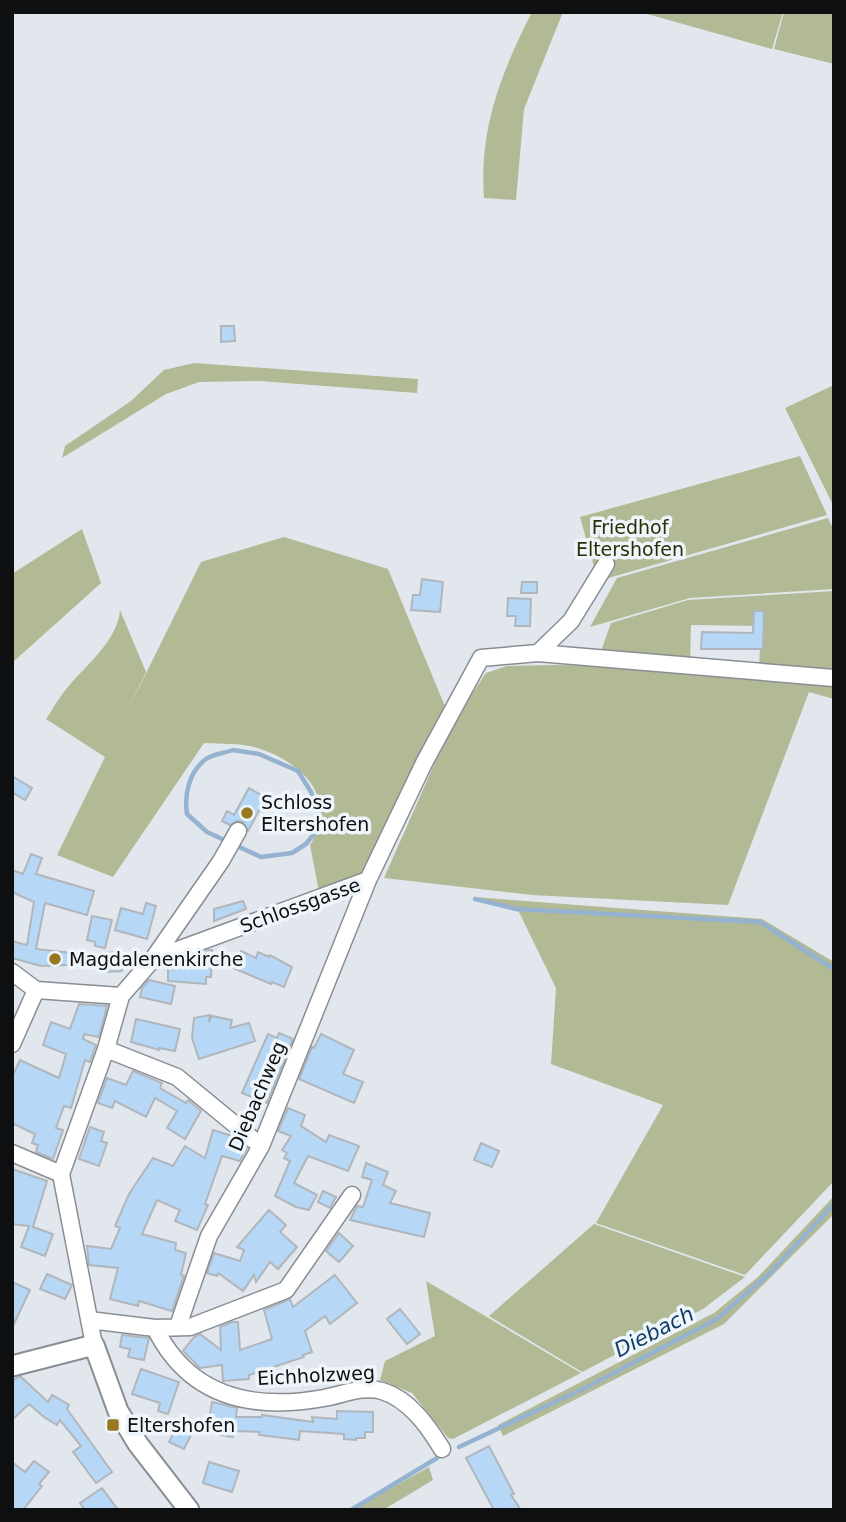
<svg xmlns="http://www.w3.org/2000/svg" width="846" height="1522" font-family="'DejaVu Sans',sans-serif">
  <rect width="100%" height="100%" fill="#e1e7ed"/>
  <path fill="#b2b995" d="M532,12h31l-39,97 -8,91 -32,-2c-5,-69 17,-125 48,-186z
    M640,12h143l-11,37z
    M784,12h50v52l-60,-15z
    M194,363l224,16 -1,14 -157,-12 -61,1 -33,12 -104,64 3,-12 66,-45 33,-31z
    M834,385v122l-49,-99z
    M800,456l27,59 -229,66 -18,-64z
    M828,518l6,12v59l-144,9 -100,29 27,-49z
    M82,529l19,54 -89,80v-89z
    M284,537l104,32 61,147 -81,164 -48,17 -10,-52c30,-46 -8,-83 -52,-97 -16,-5 -37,-4 -54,-5l-91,134 -56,-22 48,-98 -59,-38c7,-10 13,-22 22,-32 18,-22 50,-47 52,-77l26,62 -20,42 75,-152z
    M834,591v82l-75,-4 2,-43 -70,-1 -1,37 -89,-11 10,-28 77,-23z
    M551,665l77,1 206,15v18l-25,-7 -81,213 -196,-10 -148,-17 68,-154 34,-51 21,-7z
    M473,897l289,22 72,43v219l-89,94 -149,-52 67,-118 -112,-41 5,-76 -38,-78z
    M834,1196v18l-110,110 -221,112 -5,-11 216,-112 44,-36z
    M594,1224l151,53 -42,32 -121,63 -93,-56z
    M426,1281l155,92 -128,66 -5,-1 -36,-45 -32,-13 5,-19 50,-25z
    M429,1467l4,13 -50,30h-31z"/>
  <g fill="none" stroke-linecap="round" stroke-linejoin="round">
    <path stroke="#95b2d1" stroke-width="4.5" d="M233,750l26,4 39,17 13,21 6,18v20l-11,14 -14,9 -31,4 -54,-25 -20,-18c-3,-20 2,-42 19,-55 7,-5 19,-6 27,-9z
      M475,899l41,10 244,13 74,47
      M459,1447l128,-60 130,-68 52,-45 65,-70
      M351,1510l86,-52"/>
  </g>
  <path fill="#b6d7f6" stroke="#b0b6bc" stroke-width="2" d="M221,326h13l1,15 -14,1z
    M422,579l21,3 -3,30 -29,-2 2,-15h7z
    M522,582h15v11h-16z
    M508,598l23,1 -1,27h-15l1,-10h-9z
    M754,611h10l-1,38h-62l1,-17 51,1z
    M12,776l20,12 -7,12 -13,-8z
    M249,788l17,10 -18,33 -5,-9 -6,-1 -7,4 -8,-4 5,-10 7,4z
    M31,854l11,4 -6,16 58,17 -7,24 -42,-12 -9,46 36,4 -1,12 -30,1 -29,-8v-17l15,4 7,-43 -22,-10v-22l11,4z
    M243,901l3,8 -32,12v-12z
    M146,903l10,3 -9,33 -32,-9 6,-22 22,6z
    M92,916l20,4 -7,28 -10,-2v-4l-8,-2z
    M209,950h3l-1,27h-5v7l-38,-3v-16l22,-8h7v-3z
    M241,951l15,7 2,-6 11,5 1,-2 22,12 -8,20 -12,-5 -1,2 -38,-16z
    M121,952l1,19 -16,1 -1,-19z
    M149,980l26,6 -4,18 -31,-7 2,-9z
    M79,1004l28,2 -8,31 -15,-3 -1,5 13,6 -6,17 -5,-2 -14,48 -7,-2 -8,22 7,2 -10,29 -17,-7 2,-7 -6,-2 3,-9 -23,-11v-46l8,-17 39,18 7,-24 -23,-9 8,-23 19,7z
    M210,1015l-1,7 3,-6 20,4 -2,8 19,-5 6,18 -56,18 -7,-21 2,-20z
    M136,1019l44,10 -5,22 -16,-3v2l-28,-8z
    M279,1033l14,6 -26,64 -25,-10 26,-59 9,4z
    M321,1034l33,16 -11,24 20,8 -9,21 -55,-24 13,-32 2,1z
    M133,1071l29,12 -2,5 26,15 2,-3 13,11 -16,28 -18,-11 10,-17 -22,-13 -9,19 -31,-16 -3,7 -14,-5 9,-25 19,7z
    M288,1108l17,7 -4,11 25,16 3,-7 30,11 -11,25 -40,-15 -14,27 23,12 -8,15 -13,-3 -21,-11 15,-35 -6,-3 3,-5 -5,-3 9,-14 -13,-5z
    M90,1127l14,5 -3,9 6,2 -8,23 -20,-7z
    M213,1130l19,6 15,12 -7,13 -18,-5 -17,48 3,1 -11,25 -22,-9 5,-11 -23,-10 -15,34 34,9 -1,7 11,3 -5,22 3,1 -12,35 -33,-10 -1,5 -28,-7 8,-31 -29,-3 -2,-19 24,3 9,-21 -5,-2 14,-32 24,-36 20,8 12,-20 20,12z
    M481,1143l18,8 -7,16 -18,-7z
    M366,1163l22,9 -5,13 13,6 -6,12 40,10 -6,24 -74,-17 7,-14 6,1 9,-27 -10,-3z
    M12,1169l35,12 -14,46 20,7 -8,22 -24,-9 8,-21 -17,-2z
    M323,1191l13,6 -6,11 -12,-6z
    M269,1210l17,15 -6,7 17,15 -19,22 -8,-7 -14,20 -2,-7 -11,16 -25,-18 -1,3 -10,-3 7,-20 26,8 4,-11 -7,-3z
    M339,1233l14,13 -14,16 -13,-11z
    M47,1274l25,11 -7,14 -25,-10z
    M335,1275l22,28 -27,21 -5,-8 -20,15 7,21 -9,3 1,2 -55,18v4l-26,2 -1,-16 -22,3 -17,-17 11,-14 6,-3 21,16 -1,-23 12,-5h6l2,28 32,-11 -8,-29 26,-11 3,8z
    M12,1282l18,8 -18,38z
    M400,1309l20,25 -13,10 -20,-25z
    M122,1335l27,3 -5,22 -16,-3 2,-8 -10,-2z
    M141,1369l38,13 -11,32 -10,-3 2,-8 -28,-9z
    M20,1376l28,26 4,-7 17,10 -2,4 45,63 -16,11 -23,-31 8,-6 -21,-26 -3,5 -13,-8 -15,-13 -17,16v-39z
    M212,1402l25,6 -1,9h26v-2l51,7 -1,-5 25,2v-8l36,1v20h-8v6h-9v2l-12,-1v-5l-44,-3 -1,9 -40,-5 1,-3 -26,-1 -1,6 -12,-2 2,-13 -14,-2z
    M177,1426l15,7 -8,16 -15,-7z
    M489,1446l25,48 -3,1 10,15h-27l-28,-52z
    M34,1461l15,11 -10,12 3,2 -19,24h-11v-48l13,10z
    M209,1462l30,9 -7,21 -29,-9z
    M102,1488l16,22h-33l-5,-7z"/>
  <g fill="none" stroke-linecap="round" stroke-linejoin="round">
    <defs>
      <path id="minor" d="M538,653l33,-32 35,-57
        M153,959l68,-98 17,-30
        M12,972l24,18 85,6
        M12,1044l24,-54
        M106,1049l71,28 84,69
        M12,1153l49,21
        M89,1320l66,8 35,-1 96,-37 66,-95
        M178,1326l31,-90 52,-90 107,-266
        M155,1328c34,69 97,83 169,70 18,-3 39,-13 58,-7 27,8 46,35 60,58
        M94,1345l-33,-171 45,-125 15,-53 32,-37 215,-79 57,-119 56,-103 57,-5 296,25"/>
      <path id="tertiary" d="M12,1366l82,-21 24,66 20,33 51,66"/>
    </defs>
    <use href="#minor" stroke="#888e93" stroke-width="19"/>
    <use href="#tertiary" stroke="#888e93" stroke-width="23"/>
    <use href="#minor" stroke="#fff" stroke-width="16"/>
    <use href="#tertiary" stroke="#fff" stroke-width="19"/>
  </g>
  <g fill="#997822" stroke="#eef5fb" stroke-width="2.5">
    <circle cx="247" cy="813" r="7"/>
    <circle cx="55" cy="959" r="7"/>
    <rect x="106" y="1418" width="14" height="14" rx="3.5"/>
  </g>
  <g text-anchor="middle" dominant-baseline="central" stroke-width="7" stroke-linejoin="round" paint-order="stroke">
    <g font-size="19" fill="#292f00" stroke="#eef5fb">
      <text x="630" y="527">Friedhof<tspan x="630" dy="22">Eltershofen</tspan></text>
    </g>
    <g font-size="19" fill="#0d0f11" stroke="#eef5fb" text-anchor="start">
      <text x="261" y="802">Schloss<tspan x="261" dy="22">Eltershofen</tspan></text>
      <text x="69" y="959">Magdalenenkirche</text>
      <text x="127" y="1425">Eltershofen</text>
    </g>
    <g font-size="19" fill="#0d0f11" stroke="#eef5fb">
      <text transform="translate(300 905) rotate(-20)">Schlossgasse</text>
      <text transform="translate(257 1096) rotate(-67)">Diebachweg</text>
      <text transform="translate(316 1375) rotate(-3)">Eichholzweg</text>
    </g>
    <g font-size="21" font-style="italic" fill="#113c65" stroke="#eef5fb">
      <text transform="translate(654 1332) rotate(-27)">Diebach</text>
    </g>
  </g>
  <rect width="846" height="1522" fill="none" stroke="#0d0f11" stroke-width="28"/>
</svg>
